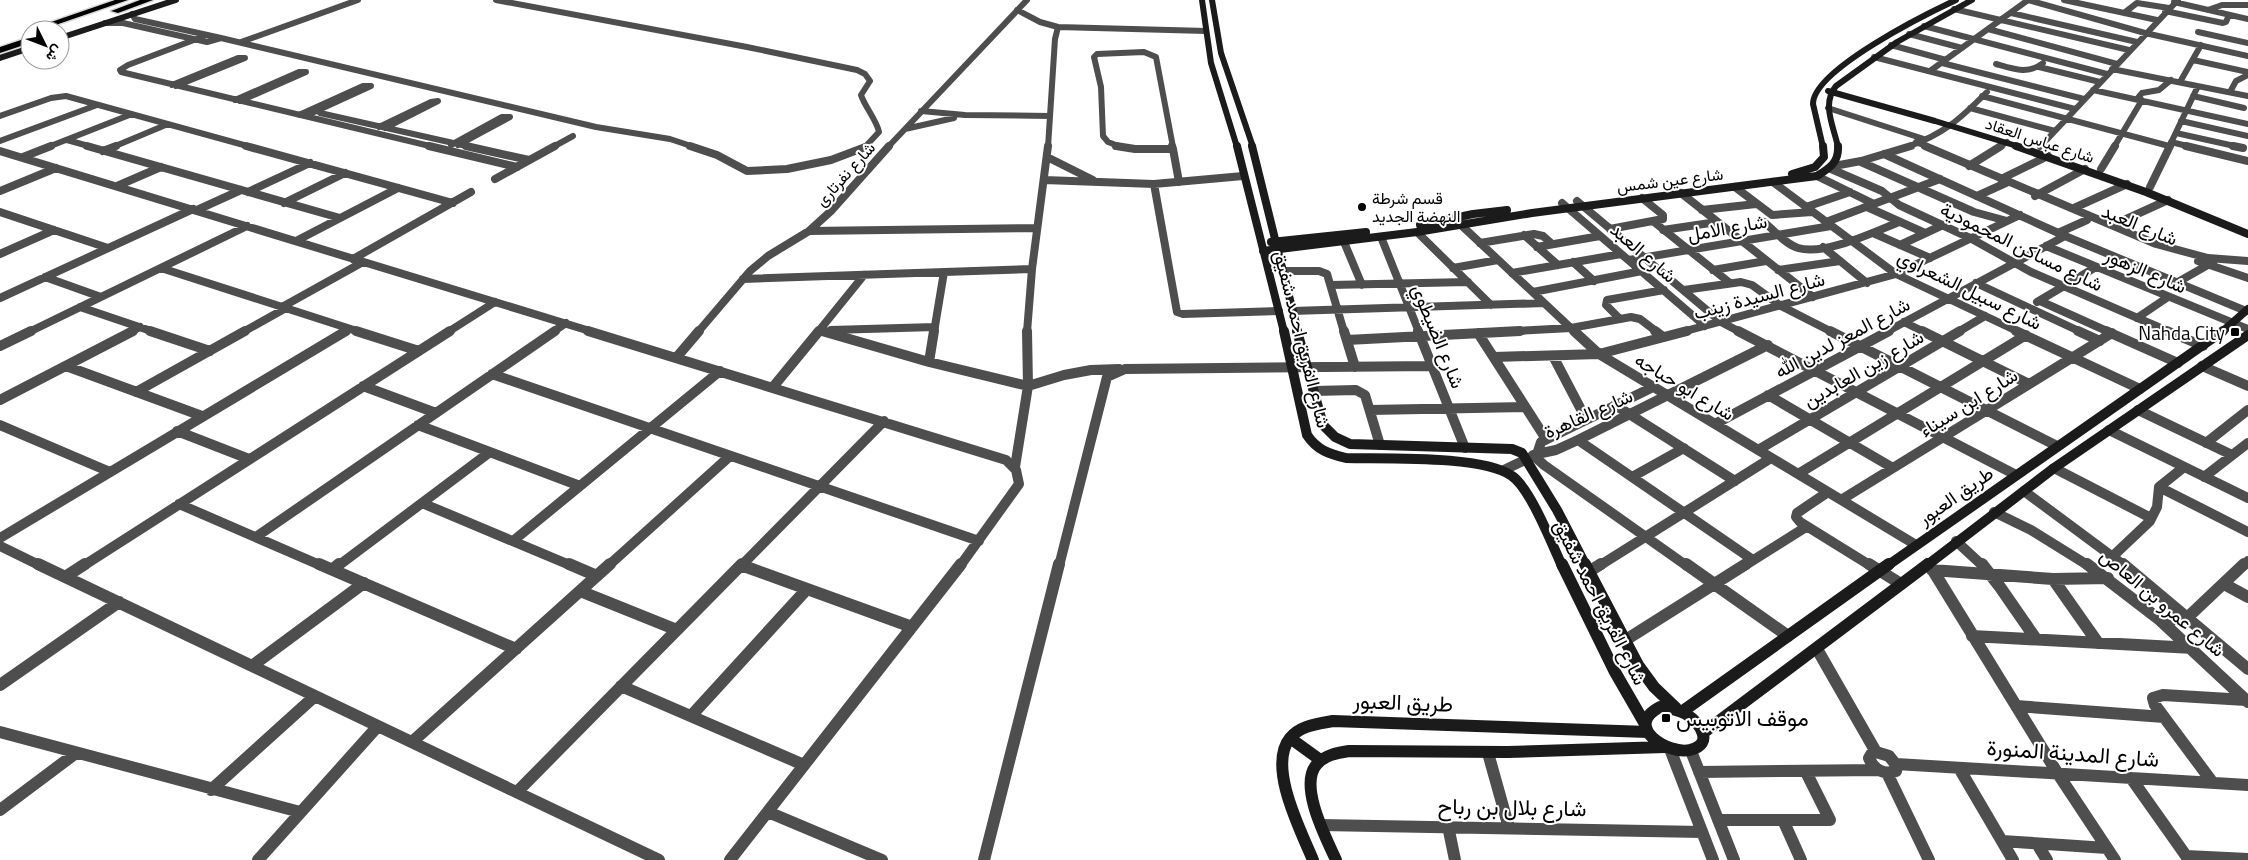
<svg xmlns="http://www.w3.org/2000/svg" width="2248" height="860" font-family="'Titillium Web',Vazirmatn,sans-serif">
  <rect width="100%" height="100%" fill="#fff"/>
  <g fill="none" stroke-linecap="round" stroke-linejoin="round">
    <defs>
      <path id="highway" d="M115,0h13l-87,30h-11v2l-2,-2z
        M140,0h13l-35,13 -7,-2z
        M30,37v6l-30,10v-6z"/>
    </defs>
    <use href="#highway" stroke="#dbdbdb" stroke-width="3"/>
    <path stroke="#4e4e4e" stroke-width="6" d="M496,0l251,47 110,23 8,4 5,7 -9,14c4,12 16,26 18,37l-14,15
      M2064,0l93,20
      M2174,2l74,17
      M1954,9l175,41
      M1017,10l23,12 18,5 148,4
      M2208,10l14,-5h26
      M2165,11l58,12 3,-1 3,-7
      M2011,13l126,29
      M2124,13l13,-10 32,5
      M105,23h18l84,19 14,-4 -86,-19 -3,-5
      M1924,26l183,48
      M1988,29l129,35
      M2198,32l50,11
      M1909,34l53,14
      M207,35l-79,30 -8,5 1,2 313,75
      M221,38l375,89 74,12 24,8
      M241,42l117,-42
      M1891,45l55,15
      M1874,57l201,52
      M2193,60l55,12
      M1942,63l142,36
      M1996,64c17,5 32,11 47,-1
      M2039,67l61,15
      M2112,69l136,27
      M1930,71l98,-71 117,33 103,23
      M2180,82l21,-37
      M172,85l66,-27h7l-69,28
      M2093,90l155,34
      M2230,92l6,-11 12,-6
      M1982,96l187,50
      M2193,96l51,12
      M2137,99l5,-6 17,-3 12,-10
      M235,100l64,-28h7l-66,29
      M1828,108l96,31
      M1970,108l85,23
      M921,111l44,4 85,1
      M320,113l151,34
      M299,115l64,-29h8l-59,27
      M0,116l51,-18 15,-2 185,51
      M2181,121l67,15
      M379,127l52,-25 7,-1 -53,27
      M905,129l49,-11
      M2176,133l63,14
      M67,140l25,7
      M0,141l97,-36
      M1916,142l12,5
      M2171,142l20,5
      M451,145l51,-28h8l-52,28
      M48,147l84,-33
      M113,147l55,-23
      M553,147l20,-11
      M888,147l139,-147
      M1048,147l7,-108 3,-12
      M1121,147l-13,-5 -5,-6 -2,-49 -7,-30 3,-3 47,-2 12,5 17,90
      M1907,147c37,-13 53,-28 80,-55
      M1999,147l8,-5
      M2040,147l138,-147
      M2114,147l28,-47
      M2169,147l29,-61"/>
    <path stroke="#4e4e4e" stroke-width="8" d="M87,146l253,72
      M246,146l207,57
      M429,146l88,21
      M466,146l63,14
      M690,146l27,9 30,16 40,-2 44,-9 37,-14
      M1116,146l19,3h38
      M1172,146l1,3
      M1925,146l231,98 52,14 40,3
      M2186,146l62,15
      M2233,146l10,2
      M1173,149l6,33
      M0,151l593,181
      M103,151l13,-5
      M1884,154l181,82 181,75
      M23,157l28,-11
      M1047,157l46,23
      M1861,162l113,50 33,9
      M1834,166l27,-5 50,-15
      M1969,166l32,-20
      M1831,169l51,22 17,14 71,33 61,34 139,60
      M2101,169l14,-23
      M1817,176l57,28
      M495,179l60,-33
      M2001,179l47,-23
      M1044,180l110,4 89,-8
      M1773,182l123,92 123,58
      M1154,184l23,128 6,2 96,-3
      M117,186l44,-19
      M1735,187l37,28 40,-3
      M2150,187l20,-41
      M0,191l56,-23
      M248,192l62,-29
      M1681,193l132,104
      M1977,196l31,-14
      M2035,196l50,-27
      M1577,201l144,121 19,10
      M284,203l61,-30
      M1562,203l143,123
      M1806,207l44,-15
      M1867,207l58,26
      M2074,208l53,-24
      M197,210l44,-20
      M1702,210l54,-6
      M0,212l108,36
      M1654,222l76,61
      M1764,222c10,8 21,22 34,26 26,8 76,-16 101,-26
      M1826,222l114,-43
      M1460,224l115,108
      M2113,225l55,-25
      M1610,229l53,-10v-4l-21,-17
      M1663,230l54,-8
      M809,231l228,-3
      M1417,232l74,73
      M1873,233l57,25
      M2058,233l29,-13
      M1524,235l34,30
      M1381,237l38,95
      M296,241l102,-53
      M1344,242l18,43
      M1480,243l54,-9 9,2 9,8
      M1900,245l43,-20
      M2046,246l202,83
      M1537,247l63,-11
      M1823,247l44,36
      M0,254l54,-24
      M353,259l118,-67
      M1629,260l202,-34
      M2198,261l50,17
      M1573,262l21,19
      M161,268l199,64
      M1453,268l45,-8
      M1713,270l53,-9
      M1778,270l62,-9
      M1284,271h35l8,3 17,58
      M1512,273l109,-19
      M45,277l56,20
      M743,279l289,-10
      M2178,282l35,-20
      M1976,283l105,49
      M1331,285l137,-3
      M1684,290l57,-8 11,3 29,21 51,26
      M1533,292l109,-21
      M0,298l193,-89
      M2040,301l69,31
      M2037,302l59,-35
      M80,307l74,25
      M282,307l81,-45
      M1292,311l252,-8
      M1619,318l-13,-13 1,-5 57,-10
      M2137,318l31,-21
      M1904,322l20,10
      M820,330l7,2
      M831,330l104,-3
      M29,332l218,-106
      M130,332l10,-5
      M243,332l43,-24
      M344,332l5,-3
      M448,332l47,-30
      M553,332l13,-9
      M698,332l52,-61 18,-15 41,-25 22,-20 58,-65
      M818,332l46,-57
      M934,332l10,-60
      M1027,332l5,-63 16,-123
      M1497,332l74,-4 60,-11 9,2 17,13
      M1682,332l214,-58 124,-59
      M1886,332l179,-96
      M1958,332l27,-16"/>
    <path stroke="#4e4e4e" stroke-width="10" d="M150,331l60,20
      M356,331l63,20
      M588,331l418,129 10,10 3,14 -59,82
      M822,331l107,31 99,24 36,-11 27,-5 28,-1
      M1344,331l11,36
      M1418,331l47,117
      M1574,331l25,23 317,191
      M1655,331l8,6
      M1738,331l278,144
      M1830,331l227,115
      M1922,331l107,53
      M2016,331l124,58
      M2078,331l22,10
      M2106,331l72,32
      M2167,331l36,15
      M1478,333l68,106
      M1347,340l173,-9
      M0,346l31,-15
      M1553,356l33,63
      M1494,357l105,-3 88,-23
      M676,358l23,-27
      M929,362l5,-31
      M66,366l136,50
      M2202,366l46,20
      M492,374l487,167
      M363,386l73,27
      M773,387l46,-56
      M1314,391l42,-1 9,5 15,50
      M136,392l109,-61
      M1768,395l125,73
      M0,400l133,-69
      M1615,405l120,76
      M1370,410l155,-3
      M2138,410l94,45
      M1715,424l174,-93
      M0,425l110,47
      M418,425l162,61
      M2109,430l139,68
      M177,431l72,28
      M1578,440l175,120
      M2206,443l42,-33
      M1758,450l202,-119
      M1537,454l4,-12 112,-55
      M1533,455l11,10 143,101
      M1015,467l13,-81 -1,-55
      M2054,468l97,50
      M1504,470l33,-16 19,-4 22,-10 190,-95
      M1798,474l228,-139
      M1632,477l52,-29
      M2204,477l44,-34
      M2159,487l89,45
      M2024,491l101,75
      M1828,492l-31,21 -1,4 4,5 71,44
      M1841,500l271,-167
      M422,503l150,63
      M179,504l143,62
      M1994,512l37,18 58,36
      M256,537l299,-206
      M0,538l346,-207
      M513,541l207,-170
      M1956,541l27,25
      M0,546l41,20
      M2113,556l37,-35 7,-14 2,-20 25,-20
      M1928,563l2,3
      M83,566l367,-235
      M338,566l152,-114
      M608,566l122,-110
      M741,566l143,-145
      M1059,566l48,-189 18,-8 307,-3
      M1599,566l172,-108
      M1744,566l62,-39
      M2243,566l5,-5"/>
    <path stroke="#4e4e4e" stroke-width="12" d="M38,564l621,296
      M319,564l197,85
      M569,564l28,12
      M1686,564l102,72
      M1869,564l32,20
      M1929,564l129,210 57,86
      M1982,564l18,23 36,52
      M2087,564l73,56 88,82
      M2123,564l125,105
      M741,565l171,62
      M333,569l6,-5
      M1932,570l121,9 55,-1
      M1590,571l11,-7
      M65,577l20,-13
      M2053,579l45,64
      M2224,584l24,13
      M580,591l97,39
      M2162,621l26,-4 56,-53
      M1972,636l221,12
      M1624,641l122,-77
      M1817,649l59,103
      M252,666l112,-83
      M0,685l119,-83
      M621,686l183,79
      M2016,706l148,11
      M691,716l116,-127
      M0,732l300,80
      M412,742l198,-178
      M1670,749l43,111
      M1691,751l43,109
      M1876,752l13,4 8,10 -1,5c-12,4 -22,-1 -27,-13l3,-5z
      M1488,753l21,75
      M1896,764l352,21
      M1959,768l54,92
      M1699,772l180,-2
      M1887,773l42,87
      M2131,778l58,82
      M2213,783l-58,-78 -2,-7 10,-3 83,5
      M211,790l104,-94
      M517,792l225,-228
      M0,810l76,-57
      M768,812l114,48
      M1718,820h112l-24,-48
      M1783,820l18,40
      M1321,825l381,7
      M1448,826l7,34
      M2002,841l105,7
      M2037,844l10,16
      M2186,856l62,3
      M258,860l120,-134
      M730,860l231,-296
      M984,860l75,-296"/>
    <path stroke="#1b1b1b" stroke-width="6" d="M1202,0l9,63 26,84
      M1212,0l9,53 32,94
      M60,38l116,-38
      M0,58l30,-10
      M1828,91l107,30 85,26
      M1823,147l-10,-43c0,-34 113,-90 143,-104
      M1838,147c-4,-20 -17,-43 -2,-61l61,-44 75,-42"/>
    <path stroke="#1b1b1b" stroke-width="8" d="M1237,146l47,186
      M1252,146l46,186
      M2016,146l130,46 102,42
      M1792,174l23,-7 9,-10 -1,-11
      M1420,225l53,-11 34,-4
      M1271,242l95,-10
      M1263,251l154,-19 115,-19 285,-37c13,-8 22,-14 21,-30
      M2222,332l26,-23"/>
    <path stroke="#1b1b1b" stroke-width="10" d="M1284,331l23,104c10,15 22,19 39,23 39,1 137,-3 166,18 18,12 40,68 50,90
      M1297,331l26,94 12,12 15,7 162,5 10,4 35,57 29,56
      M1887,566l336,-235
      M1926,566l128,-98 194,-133"/>
    <path stroke="#1b1b1b" stroke-width="12" d="M1562,564l53,108 30,52
      M1585,564l53,101 16,22 22,21
      M1660,707c9,1 18,2 26,7 14,9 29,30 4,36 -21,5 -68,-23 -30,-43z
      M1683,711l206,-147
      M1703,733l225,-169
      M1290,738l29,21
      M1313,860c-12,-29 -46,-94 -23,-122 11,-13 28,-14 43,-17l315,11
      M1336,860c-10,-22 -38,-75 -19,-96 8,-9 20,-11 32,-13l158,1 158,-5"/>
    <use href="#highway" fill="#000" fill-rule="evenodd"/>
  </g>
  <g fill="#000" stroke="#fff" stroke-width="2">
    <circle cx="1362" cy="207" r="5"/>
    <rect x="2230" y="327" width="10" height="10" rx="2.5"/>
    <rect x="1661" y="713" width="10" height="10" rx="2.5"/>
  </g>
  <g text-anchor="middle" dominant-baseline="central" stroke-width="4" stroke-linejoin="round" paint-order="stroke">
    <g font-size="16" fill="#000" stroke="#fff">
      <text transform="translate(2040 140) rotate(18)">شارع عباس العقاد</text>
      <text transform="translate(845 174) rotate(-48)">شارع نفرتارى</text>
      <text transform="translate(1670 180) rotate(-7)">شارع عين شمس</text>
    </g>
    <g font-size="16" fill="#000" stroke="#fff" text-anchor="start">
      <text x="1372" y="198">قسم شرطة<tspan x="1372" dy="18">النهضة الجديد</tspan></text>
    </g>
    <g font-size="19" fill="#000" stroke="#fff">
      <text transform="translate(2140 224) rotate(22)">شارع العبد</text>
      <text transform="translate(1727 227) rotate(-10)">شارع الامل</text>
      <text transform="translate(2022 246) rotate(26)">شارع مساكن المحمودية</text>
      <text transform="translate(1644 252) rotate(41)">شارع العبد</text>
      <text transform="translate(2146 270) rotate(23)">شارع الزهور</text>
      <text transform="translate(1970 289) rotate(26)">شارع سبيل الشعراوي</text>
      <text transform="translate(1759 295) rotate(-15)">شارع السيدة زينب</text>
      <text transform="translate(1439 336) rotate(68)">شارع الضيطوي</text>
      <text transform="translate(1842 337) rotate(-28)">شارع المعز لدين الله</text>
      <text transform="translate(1303 339) rotate(76)">شارع الفريق احمد شفيق</text>
      <text transform="translate(1863 368) rotate(-30)">شارع زين العابدين</text>
      <text transform="translate(1685 386) rotate(31)">شارع ابو حباجه</text>
      <text transform="translate(1968 402) rotate(-32)">شارع ابن سيناء</text>
      <text transform="translate(1588 413) rotate(-24)">شارع القاهرة</text>
      <text transform="translate(1955 495) rotate(-35)">طريق العبور</text>
      <text transform="translate(1601 602) rotate(63)">شارع الفريق احمد شفيق</text>
      <text transform="translate(2163 602) rotate(40)">شارع عمرو بن العاص</text>
    </g>
    <g font-size="19" fill="#000" stroke="#fff" text-anchor="end">
      <text x="2225" y="332">Nahda City</text>
    </g>
    <g font-size="22" fill="#000" stroke="#fff">
      <text transform="translate(1403 702) rotate(2)">طريق العبور</text>
      <text transform="translate(2073 753) rotate(4)">شارع المدينة المنورة</text>
      <text transform="translate(1512 807) rotate(1)">شارع بلال بن رباح</text>
    </g>
    <g font-size="22" fill="#000" stroke="#fff" text-anchor="start">
      <text x="1676" y="718">موقف الاتوبيس</text>
    </g>
  </g>
  <g transform="translate(45 45) rotate(132)"><circle r="24" fill="#ffffff" stroke="#999999"/>
  <path d="M0-4L9 19L0 12L-9 19Z" fill="#000000"/>
  <text y="-8" font-size="14" font-weight="bold" text-anchor="middle" fill="#000000">ش</text>
  </g>
</svg>
